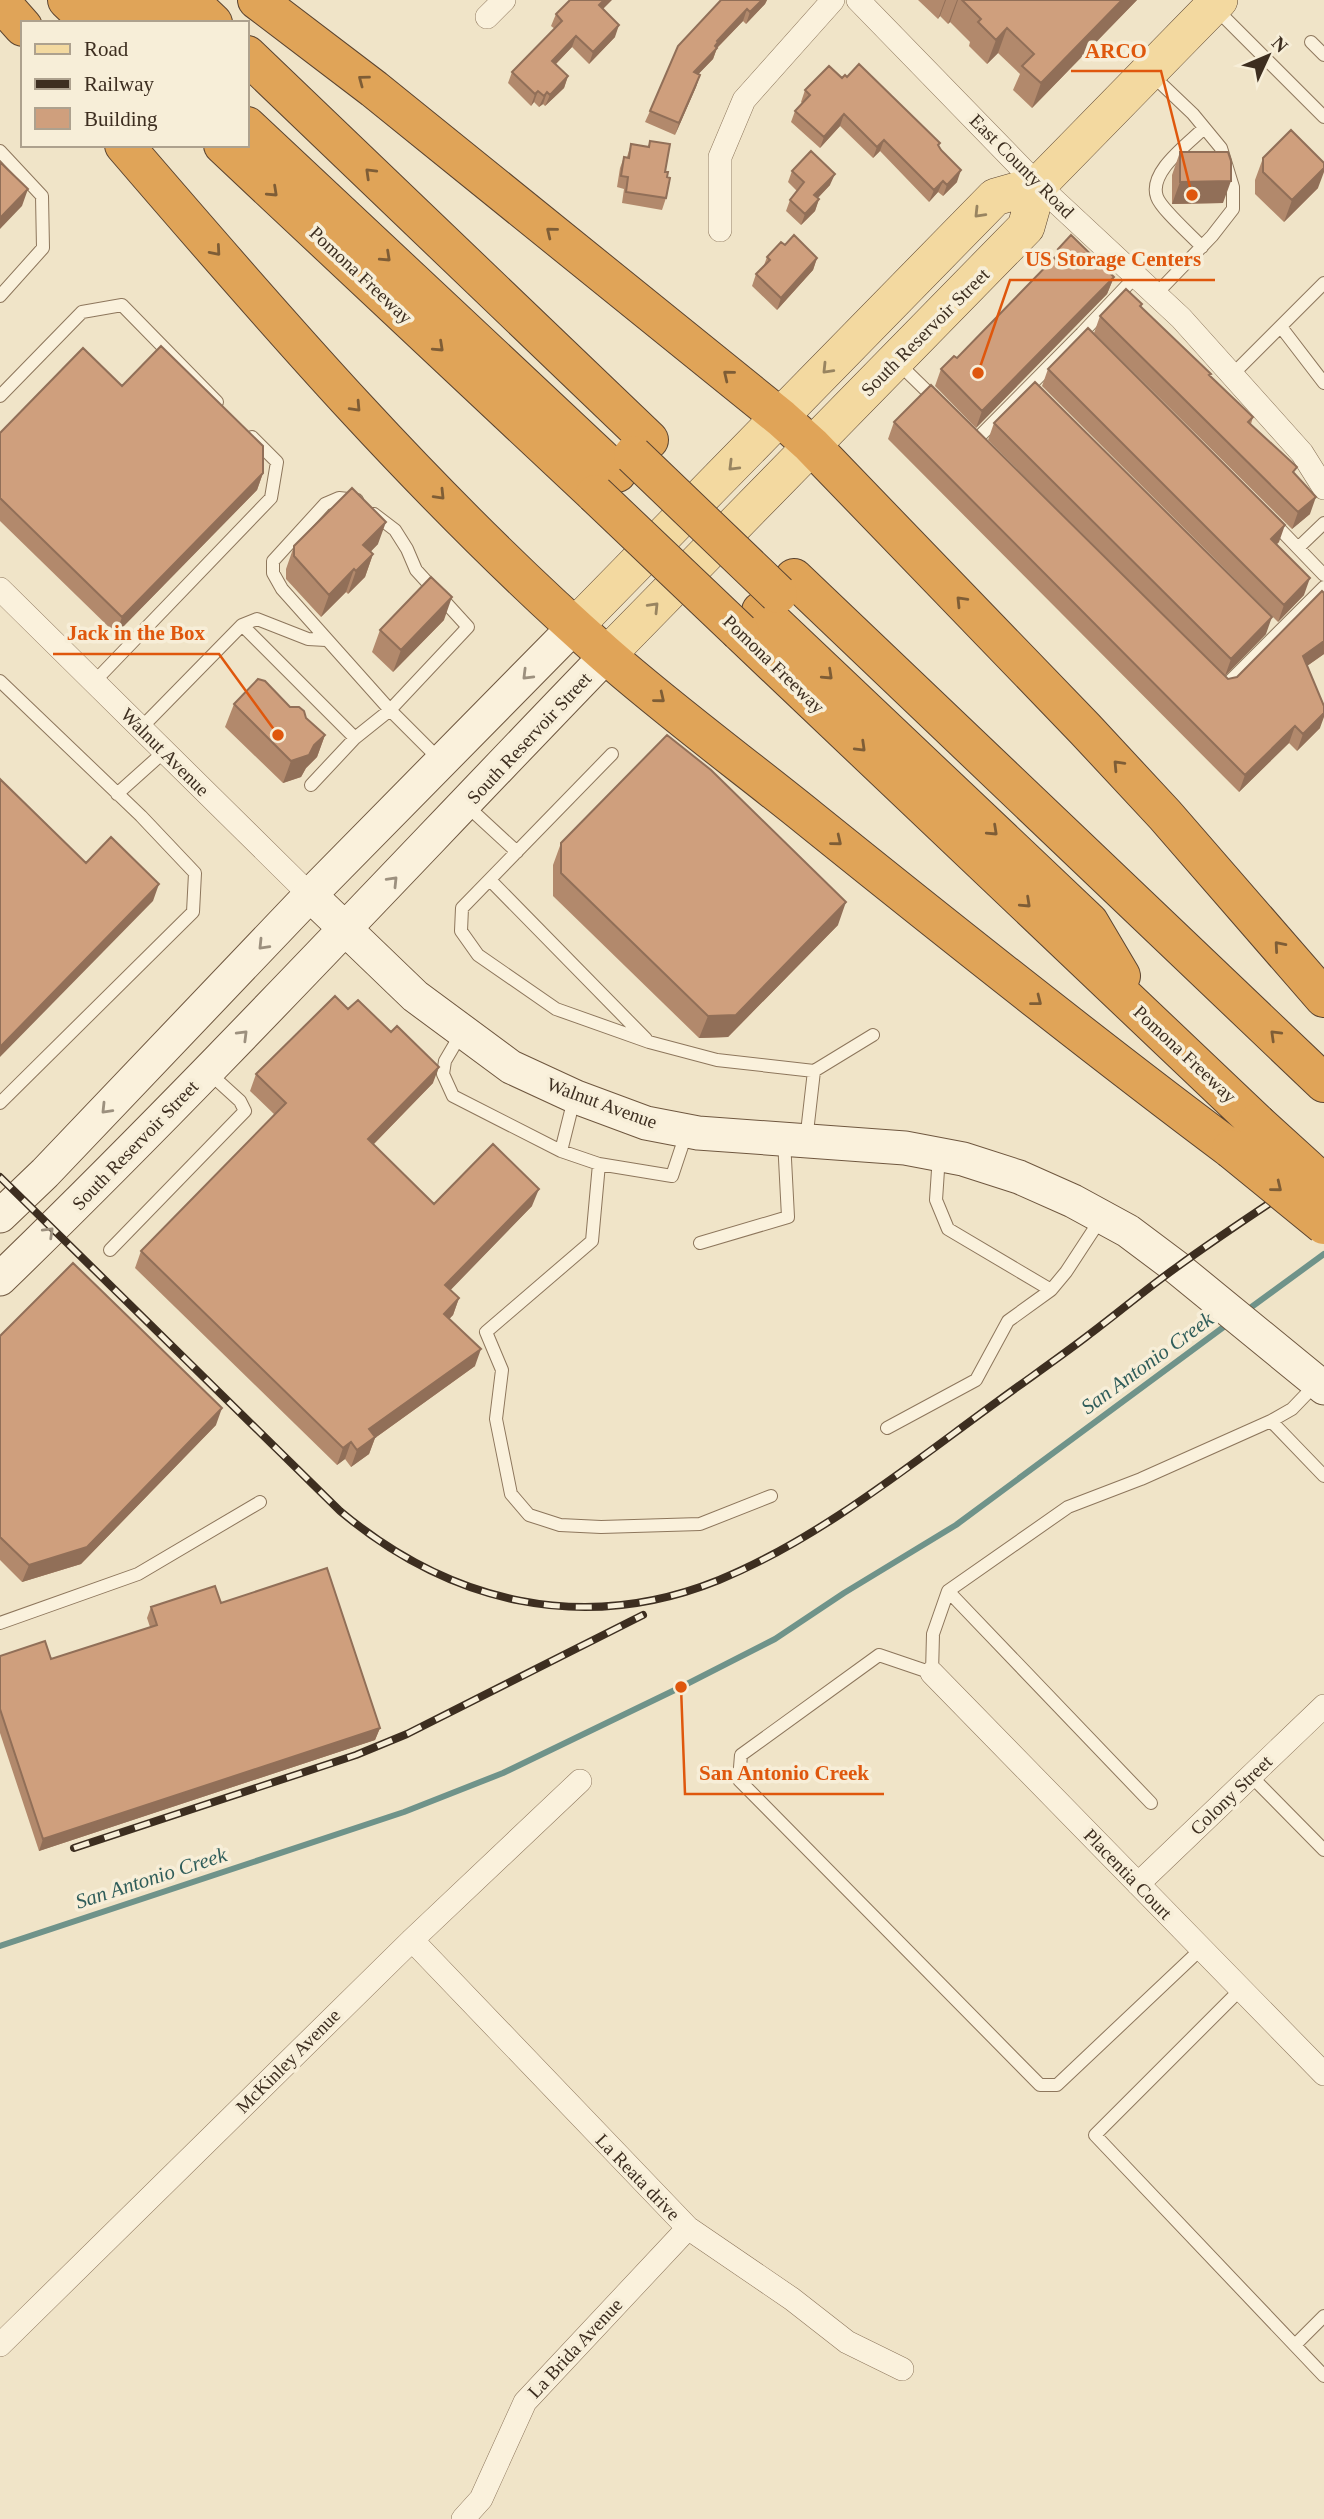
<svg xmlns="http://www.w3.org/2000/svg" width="1324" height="2519" font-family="Georgia,serif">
  <rect width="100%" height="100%" fill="#f0e4c8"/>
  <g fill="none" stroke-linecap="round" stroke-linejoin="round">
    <path stroke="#6f938a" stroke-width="6" d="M1246,1311l78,-57
      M0,1946l404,-134 99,-39 178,-86 94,-48 69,-46 112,-68 273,-202"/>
    <defs>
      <path id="lane" d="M1216,9l108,108
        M1311,42l13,13
        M1151,74l42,40 28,34 12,39v22l-21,27 -56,58
        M0,151l42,45 1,52 -43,48
        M1202,247c-10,-11 -41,-38 -45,-50 -9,-25 31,-53 47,-69
        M1281,327l43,56
        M1095,346l-13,-13 54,-57
        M896,361l40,39
        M1232,375l92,-92
        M0,396l82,-84 40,-7 95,97
        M976,440l106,-107
        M357,500l-18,-2 -14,6 -52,57v12l9,16 108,121 51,51
        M1272,521l26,27 26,-25
        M1298,548l26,27
        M242,625l15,-6 51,20 18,1
        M0,681l141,135 54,57 -2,39 -193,191
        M94,682l177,-184 6,-36 -25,-25
        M1224,687l100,-100
        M141,728l101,-103 113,113 -44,47
        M355,738l35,-28 78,-83 -52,-57 -9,-21 -12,-19 -21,-16
        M612,754l-150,154 -1,23 17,24 78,54 93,33 68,18 97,11 -8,70
        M117,794l48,-43
        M466,805l51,47
        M490,880l156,159
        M462,1032l-17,29 -2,13 10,22 108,55 13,-52
        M814,1071l59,-36
        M561,1151l38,13 -7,77 -106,91 16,38 -6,49 15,75 18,21 31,10 41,2 99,-3 71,-28
        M599,1164l73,12 15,-45
        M700,1243l88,-26 -4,-77
        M110,1250l135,-139 -5,-10 -33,-30
        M1051,1290l15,-18 36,-55
        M1271,1421l53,55
        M887,1428l89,-48 32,-59 43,-31 -103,-61 -12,-29 3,-45
        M948,1591l-15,43 -1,39 -53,-18 -138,100 -2,25 301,305h17l144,-136
        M0,1623l138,-49 122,-72
        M1251,1776l73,74
        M1151,1803l-203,-212 120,-84 73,-28 130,-58 21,-12 25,-26
        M1241,1989l-146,146 229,241
        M1295,2345l29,-29"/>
      <path id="street" d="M858,0l180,185 143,133 121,135 22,35
        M487,17l17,-17
        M720,230v-73l24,-57 89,-100
        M0,589l310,306
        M932,1673l392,401
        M1138,1884l186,-178
        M412,1940l276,288 104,71 55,43 55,27
        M0,2345l412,-405 168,-159
        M463,2519l18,-20 44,-97 163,-174"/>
      <path id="secondary" d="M310,895l105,101 96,71 65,30 70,26 52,10 207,15 58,11 56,18 54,24 55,30 48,36 148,121
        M0,1216l45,-43 265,-278 265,-269
        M0,1279c208,-202 405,-415 607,-624"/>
      <path id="primary" d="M575,626l420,-429 43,-12
        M607,655l419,-428 12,-42 181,-185"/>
      <path id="highway" d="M67,0l24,23
        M112,0l24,23
        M150,0l24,23
        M189,0l24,23
        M257,0l117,89 407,329 30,27 274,284 80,86 159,183
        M0,1l23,26
        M247,55l402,385
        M247,126l370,347
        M124,145c152,177 306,355 481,509 66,58 137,110 205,165 139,112 278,223 421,330
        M223,145l372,349
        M794,578l530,505
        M761,611l328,311 32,54
        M740,632l517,491"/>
    </defs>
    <use href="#lane" stroke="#8d765c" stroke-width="14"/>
    <use href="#street" stroke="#8d765c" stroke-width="24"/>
    <use href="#secondary" stroke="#6f573f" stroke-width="35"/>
    <use href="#primary" stroke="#5b4430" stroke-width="38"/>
    <use href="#highway" stroke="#5b4430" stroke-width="40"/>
    <use href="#lane" stroke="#faf1dc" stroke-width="12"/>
    <use href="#street" stroke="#faf1dc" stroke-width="23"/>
    <use href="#secondary" stroke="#faf1dc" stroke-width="33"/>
    <use href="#primary" stroke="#f3d9a0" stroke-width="37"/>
    <use href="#highway" stroke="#e0a458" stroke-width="38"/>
    <defs>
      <path id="rail" d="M0,1177l340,334c110,92 243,124 379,69 100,-41 192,-116 279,-179 30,-22 59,-42 88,-64 31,-23 60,-48 91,-70 48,-35 98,-67 147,-100
        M74,1848l282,-93 51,-21 236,-119"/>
    </defs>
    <use href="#rail" stroke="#3d2e20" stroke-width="8"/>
    <use href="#rail" stroke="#f7eed8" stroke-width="5" stroke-dasharray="16" stroke-linecap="butt"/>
    <defs>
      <path id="highway-bridge" d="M633,455l145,139
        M595,494l145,138
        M1257,1123l67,61
        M1231,1149l93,76"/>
    </defs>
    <use href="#highway-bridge" stroke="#5b4430" stroke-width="40" stroke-linecap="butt"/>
    <use href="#highway-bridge" stroke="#e0a458" stroke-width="38"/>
  </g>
  <path fill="#b2896c" d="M721,0h46l-2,4 -19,20 -3,-3 -26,27 -4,11 -15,15 2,1 -4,12 -21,48 -30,-13 5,-11z
    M918,0h219l-105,108 -19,-18 7,-16 -22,-21 -11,11 -18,-18 1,-4 -20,-20 -2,2 -8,-8 -2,3z
    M603,9l12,28 -26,27 -17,-17 -16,17 12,12 -4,12 -19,18 -2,-2 -4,3 -5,-5 -3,4 -23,-23 4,-11 43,-43 -4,-3 5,-12z
    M842,78l97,69 18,35 -14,14 -5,-4 -9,10 -49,-51 -7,7 -33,-32 -20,22 -29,-26 4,-11 7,-8 -1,-1 4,-12z
    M650,141l15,31 1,26 -4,12 -40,-7 2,-14 -7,-2 3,-19 4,-11h3l4,-13 17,3z
    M1180,152l43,51 -51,1v-29z
    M1263,158l55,30 -34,34 -29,-28v-14z
    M792,171l38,14 -12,13 1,1 -4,12 -14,14 -15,-14 4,-11 7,-9 -9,-9z
    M785,245l32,13 -4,12 -36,40 -25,-24 4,-12 7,-6 4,-11z
    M1058,249l56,28 -7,17 -131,134 -41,-42 6,-17 16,-11 99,-102z
    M1142,304l-1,3 70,67 -1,2 43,41 -2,7 44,50 15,40 -18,15 -198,-196 6,-17z
    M1048,369l231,173 -3,2 28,51 -26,27 -236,-236z
    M122,386l141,87 -6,17 -141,144 -116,-113v-88z
    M894,422l334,257 9,-2 87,-84v61l-17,12 13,62 -23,23 -8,-8 -50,49 -351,-353z
    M994,423l272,211 -41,42 -237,-236z
    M378,544l-8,8 3,2 -8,23 -17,17 -2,-2 -25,25 -35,-38v-10l8,-23z
    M444,620l-51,52 -21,-20 8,-22z
    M234,704l56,3 16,11 19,17 -8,22 -11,11 -5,9 -18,6 -58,-56z
    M561,843l277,82 -110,112 -29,1 -146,-142v-31z
    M348,1009l85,74 -60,62 61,59 98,2 -82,84 9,8 -6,17 -4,4 26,47 -100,72 -6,16 -18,13 -6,-8 -8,6 -202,-197 6,-17 134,-136 -25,-24 6,-17z
    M0,1336l216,89 -135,139 -59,18 -22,-22z
    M221,1603l159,125 -5,12 -336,111 -39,-118v-77l51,3 99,-32 -3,-9 4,-11z"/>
  <path fill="#916f58" d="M604,0h8l-17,17 4,-12z
    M762,0h5l-2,4 -19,20 4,-12z
    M945,0h1l-6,16 -2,3z
    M957,0h1l-8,22 -2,2z
    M1122,0h15l-105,108 9,-25z
    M747,9l-4,12 -26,27 -4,11 -24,25 5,-12 23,-31z
    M619,25l-4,12 -26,27 4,-12z
    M1007,28l-9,25 -11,11 9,-24z
    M576,36l-4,11 -24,25 4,-11z
    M700,75l-4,12 -21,48 4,-12z
    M568,76l-4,12 -19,18 5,-11z
    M538,91l-4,11 -3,4 4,-12z
    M547,92l-4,12 -4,3 5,-11z
    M844,114l-4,12 -20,22 4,-11z
    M884,140l-4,11 -7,7 4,-11z
    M1324,168v4l-6,16 -34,34 8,-22z
    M961,170l-4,12 -14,14 4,-11z
    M835,174l-5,11 -20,21 4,-11z
    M943,181l-5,11 -9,10 5,-12z
    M1231,181l-8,22 -51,1 8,-22z
    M28,189l-6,17 -22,23v-11z
    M819,199l-4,12 -14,14 4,-11z
    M817,258l-4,12 -36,40 4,-12z
    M1114,277l-7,17 -131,134 6,-17z
    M263,473l-6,17 -141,144 6,-17z
    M1316,497l-6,17 -18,15 6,-17z
    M386,522l-8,22 -23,24 8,-23z
    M1285,525l-6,17 -14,14 6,-17z
    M373,554l-8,23 -17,17 8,-23z
    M354,569l-8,23 -25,25 8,-22z
    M1310,578l-6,17 -26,27 6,-17z
    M452,597l-8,23 -51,52 8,-22z
    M1272,617l-6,17 -41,42 6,-17z
    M1324,641v13l-27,19 6,-17z
    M1324,713v4l-4,11 -23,23 6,-17z
    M1295,726l-6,17 -50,49 6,-17z
    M325,735l-8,22 -11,11 -5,9 -18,6 8,-22 23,-16z
    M159,884l-6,17 -153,156v-10z
    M846,902l-8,23 -110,112 -29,1 9,-22z
    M439,1067l-6,16 -71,73 6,-17z
    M539,1189l-7,17 -93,96 6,-17z
    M459,1298l-6,17 -15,16 6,-17z
    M481,1349l-6,17 -100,72 -6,16 -18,13 6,-17 12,-21z
    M222,1408l-6,17 -135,139 -59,18 7,-17z
    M351,1442l-6,17 -8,6 6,-17z
    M380,1728l-5,12 -336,111 4,-12z"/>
  <path fill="#cf9f7d" stroke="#916f58" stroke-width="2" d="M570,0h34l-5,5 20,20 -26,27 -17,-16 -24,25 16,15 -18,19 -3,-3 -3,4 -6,-5 -3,3 -23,-22 50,-51 -6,-7z
    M721,0h41l-12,12 -3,-3 -30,32 1,1 -3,4 2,2 -23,24 6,3 -21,48 -29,-12 28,-65z
    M962,0h160l-81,83 -19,-17 12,-12 -27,-26 -11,12 -18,-18 3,-3z
    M859,64l81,79 -2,2 3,5 20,20 -14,15 -4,-4 -9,9 -50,-50 -7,7 -33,-33 -20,23 -29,-26 15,-16 -5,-5 24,-24 13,12 3,-3 2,2z
    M1291,130l33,33v5l-32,32 -29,-28v-14z
    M650,141l20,3 -5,28h3l-1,5 3,1 -4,20 -40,-6 2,-15 -7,-1 3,-19 5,1 2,-14 18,3z
    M811,151l24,23 -21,21 5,4 -14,15 -15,-14 14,-18 -12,-11z
    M1180,152h48l3,9v20l-51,1z
    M0,162l28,27 -28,29z
    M794,235l23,23 -36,40 -25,-24 14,-14 -3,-3 14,-15 4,3z
    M1071,235l43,42 -132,134 -41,-42 13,-13 3,2 104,-107 -3,-2z
    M1126,289l16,15 -2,2 71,68 -2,1 44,42 -5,5 49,45 -4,5 23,25 -18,15 -198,-196z
    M1088,328l197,197 -14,14 39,39 -26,27 -236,-236z
    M161,346l102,100v27l-141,144 -122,-119v-65l83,-85 39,38z
    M1035,382l237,235 -41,42 -237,-236z
    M931,385l297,294 9,-2 85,-86 2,2v48l-21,15 21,50v7l-21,21 -8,-8 -50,49 -351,-353z
    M352,488l34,34 -23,23 10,9 -17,17 -2,-2 -25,26 -35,-39v-10z
    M431,577l21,20 -51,53 -21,-20z
    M258,679l7,2 25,26h9l5,4 2,7 19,17 -11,10 -5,10 -18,6 -57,-57z
    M667,735l44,35 135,132 -110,113 -28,1 -147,-143v-30z
    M0,779l86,84 25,-26 48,47 -159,163z
    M335,996l13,13 10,-9 33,32 6,-6 42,41 -71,72 66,65 59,-60 46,45 -94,96 14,13 -15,16 37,35 -112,80 6,8 -18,13 -6,-8 -8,6 -202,-197 145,-148 -30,-29z
    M73,1263l149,145 -135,139 -58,18 -29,-28v-201z
    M327,1568l53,160 -337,111 -43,-130v-53l45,-15 6,18 106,-34 -6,-18 64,-21 6,17z"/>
  <defs><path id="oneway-chevron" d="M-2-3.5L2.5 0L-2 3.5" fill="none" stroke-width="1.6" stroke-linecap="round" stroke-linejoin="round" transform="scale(1.75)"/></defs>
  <g stroke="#7e5d36">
    <use href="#oneway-chevron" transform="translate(363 80) rotate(-143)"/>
    <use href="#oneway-chevron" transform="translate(370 173) rotate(-136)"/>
    <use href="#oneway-chevron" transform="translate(273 192) rotate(43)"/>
    <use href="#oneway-chevron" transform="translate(551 232) rotate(-141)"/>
    <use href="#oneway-chevron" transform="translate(216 251) rotate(49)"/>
    <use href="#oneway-chevron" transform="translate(386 257) rotate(43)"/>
    <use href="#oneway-chevron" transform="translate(439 347) rotate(43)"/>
    <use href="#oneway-chevron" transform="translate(728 375) rotate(-141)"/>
    <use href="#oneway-chevron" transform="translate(356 407) rotate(47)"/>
    <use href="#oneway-chevron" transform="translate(440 495) rotate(46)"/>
    <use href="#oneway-chevron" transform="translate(961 601) rotate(-134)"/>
    <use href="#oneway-chevron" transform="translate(828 675) rotate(43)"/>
    <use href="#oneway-chevron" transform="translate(660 698) rotate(39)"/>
    <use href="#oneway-chevron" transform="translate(861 747) rotate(44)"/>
    <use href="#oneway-chevron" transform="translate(1118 765) rotate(-133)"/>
    <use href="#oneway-chevron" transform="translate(993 831) rotate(43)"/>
    <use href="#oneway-chevron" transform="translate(837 841) rotate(39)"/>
    <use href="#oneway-chevron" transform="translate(1026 903) rotate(43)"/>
    <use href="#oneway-chevron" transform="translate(1279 946) rotate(-131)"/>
    <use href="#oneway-chevron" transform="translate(1037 1001) rotate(38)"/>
    <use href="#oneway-chevron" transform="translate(1275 1035) rotate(-136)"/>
    <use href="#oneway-chevron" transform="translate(1277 1187) rotate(39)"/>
  </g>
  <g stroke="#988460">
    <use href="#oneway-chevron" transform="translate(979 213) rotate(134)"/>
    <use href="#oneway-chevron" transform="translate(827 369) rotate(134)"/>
    <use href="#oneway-chevron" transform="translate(733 466) rotate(135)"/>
    <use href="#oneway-chevron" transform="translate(654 607) rotate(-46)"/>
  </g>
  <g stroke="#9c907e">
    <use href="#oneway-chevron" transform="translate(527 675) rotate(135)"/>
    <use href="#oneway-chevron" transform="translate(393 881) rotate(-46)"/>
    <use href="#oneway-chevron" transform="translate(263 945) rotate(134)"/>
    <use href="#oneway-chevron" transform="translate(243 1035) rotate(-45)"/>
    <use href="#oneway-chevron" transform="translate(106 1109) rotate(134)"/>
    <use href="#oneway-chevron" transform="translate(49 1232) rotate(-44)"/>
  </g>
  <g text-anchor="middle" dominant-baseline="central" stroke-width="7" stroke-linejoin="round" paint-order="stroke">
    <g font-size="19" fill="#3d2e20" stroke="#f7eed8">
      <text transform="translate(1022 166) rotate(45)">East County Road</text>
      <text transform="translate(361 275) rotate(43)">Pomona Freeway</text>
      <text transform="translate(925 332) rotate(-45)">South Reservoir Street</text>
      <text transform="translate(774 664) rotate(44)">Pomona Freeway</text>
      <text transform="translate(529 738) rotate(-47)">South Reservoir Street</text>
      <text transform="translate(165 752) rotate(45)">Walnut Avenue</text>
      <text transform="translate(1185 1054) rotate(43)">Pomona Freeway</text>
      <text transform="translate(602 1103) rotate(20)">Walnut Avenue</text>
      <text transform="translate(135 1145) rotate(-46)">South Reservoir Street</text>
      <text transform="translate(1231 1795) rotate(-44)">Colony Street</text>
      <text transform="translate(1128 1874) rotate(46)">Placentia Court</text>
      <text transform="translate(288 2061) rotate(-45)">McKinley Avenue</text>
      <text transform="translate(638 2177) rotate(46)">La Reata drive</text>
      <text transform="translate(575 2348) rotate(-47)">La Brida Avenue</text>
    </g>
    <g font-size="21" font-style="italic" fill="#2f5d5a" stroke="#f7eed8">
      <text transform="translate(1147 1363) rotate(-36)">San Antonio Creek</text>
      <text transform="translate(151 1878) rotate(-18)">San Antonio Creek</text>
    </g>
  </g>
  <path fill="none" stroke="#df570d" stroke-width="2.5" d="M1192 195L1161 71H1071M978 373L1010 280H1215M278 735L219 654H53M681 1687L685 1794H884"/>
  <g fill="#df570d" stroke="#f7eed8" stroke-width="2.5">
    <circle cx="1192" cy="195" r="7"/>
    <circle cx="978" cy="373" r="7"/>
    <circle cx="278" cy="735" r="7"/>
    <circle cx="681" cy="1687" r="7"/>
  </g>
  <g font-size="21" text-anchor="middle" font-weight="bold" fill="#df570d" stroke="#f7eed8" stroke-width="7" stroke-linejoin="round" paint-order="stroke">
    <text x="1116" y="58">ARCO</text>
    <text x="1113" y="266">US Storage Centers</text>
    <text x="136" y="640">Jack in the Box</text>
    <text x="784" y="1780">San Antonio Creek</text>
  </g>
  <rect x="21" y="21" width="228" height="126" fill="#f7eed8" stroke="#ada18e" stroke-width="2"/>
  <rect x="35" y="44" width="35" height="10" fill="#f3d9a0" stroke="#ada18e" stroke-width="2"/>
  <text x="84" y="56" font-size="21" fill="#3d2e20">Road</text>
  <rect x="35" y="79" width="35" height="10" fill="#3d2e20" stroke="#ada18e" stroke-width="2"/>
  <text x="84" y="91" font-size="21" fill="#3d2e20">Railway</text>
  <rect x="35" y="108" width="35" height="21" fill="#cf9f7d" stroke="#ada18e" stroke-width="2"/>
  <text x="84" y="126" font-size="21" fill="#3d2e20">Building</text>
  <g transform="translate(1268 56) rotate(46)" stroke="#f7eed8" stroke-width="5" paint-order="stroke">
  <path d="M0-5L12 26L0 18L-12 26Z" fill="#3d2e20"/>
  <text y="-10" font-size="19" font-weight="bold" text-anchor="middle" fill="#3d2e20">N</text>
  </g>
</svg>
